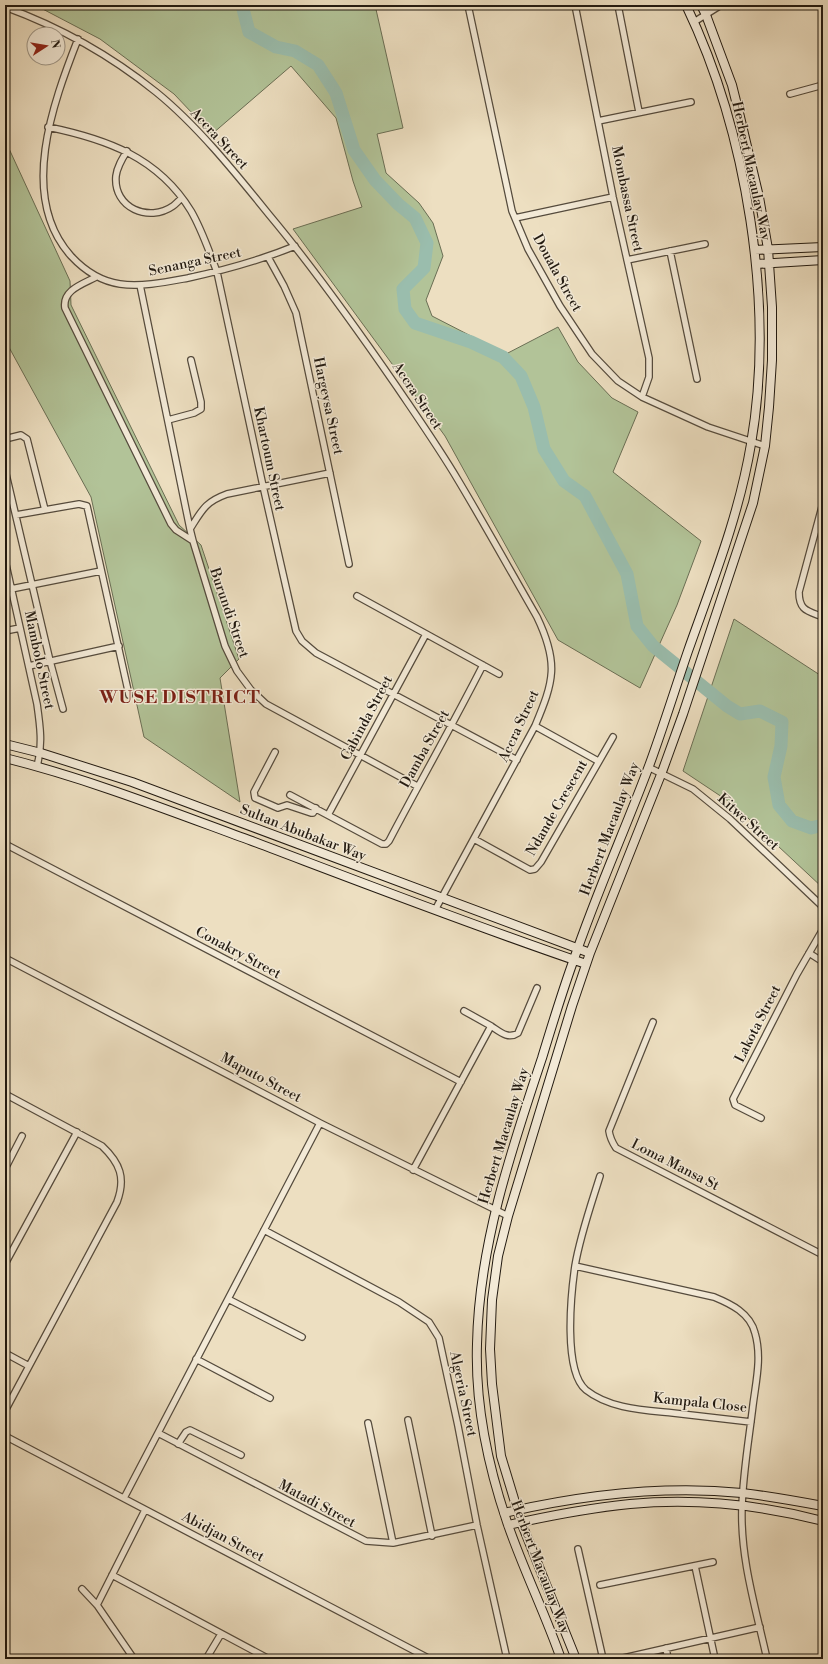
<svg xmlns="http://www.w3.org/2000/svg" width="828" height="1664" font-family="'Libre Bodoni',serif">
  <rect width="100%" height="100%" fill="#eddfc1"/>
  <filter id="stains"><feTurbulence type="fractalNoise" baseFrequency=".005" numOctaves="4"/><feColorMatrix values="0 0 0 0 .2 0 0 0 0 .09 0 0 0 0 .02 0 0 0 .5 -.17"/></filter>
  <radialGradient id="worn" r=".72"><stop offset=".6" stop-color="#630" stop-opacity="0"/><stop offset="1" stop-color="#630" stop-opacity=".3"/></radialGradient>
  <path fill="#b2c398" stroke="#6a6e54" d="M35,5h340l28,123 -26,6 9,39 33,30 14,20 10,33 -17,44 6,16 74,38 52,-27 20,35 34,36 26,14 -25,60 88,69 -24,64 -37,83 -82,-48 -113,-204 -152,-207 69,-22 -9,-26 -17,-63 -45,-52 -79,68 -38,-40 -74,-55z
    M5,140l65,141 1,24 108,220 22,20 38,114 -19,19 20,124 -96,-65 -53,-240 -86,-157z
    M734,619l89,58v211l-89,-83 -51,-34z"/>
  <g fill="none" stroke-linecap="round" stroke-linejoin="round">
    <path stroke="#9abdad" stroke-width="13" d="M242,5l7,27 27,15 19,4 23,14 18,28 18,57 21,30 23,24 17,14 12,25 -3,25 -21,21 2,20 10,14 56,19 32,15 18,19 13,31 10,42 20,32 21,15 42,78 10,52 16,20 74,60 13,8 20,-3 22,11 -1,24 -7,31 5,28 13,16 19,7 12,-3"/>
    <defs>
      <path id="street" d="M468,5l44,206 16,38 32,57 32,48 26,27 24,16 66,30 57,19
        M575,5l38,192 36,161v19l-7,20
        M618,5l21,107
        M5,7c55,20 105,48 151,85 42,34 81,83 115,125 45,54 86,112 126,170 21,31 42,61 61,93 27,45 53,92 79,137 22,46 17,64 -2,109l-100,184
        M694,22l27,-17
        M78,39c-25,64 -60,158 -7,217 13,14 29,25 49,28 22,3 46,-2 68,-6 37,-8 73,-18 107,-32
        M790,94l33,-9
        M598,121l93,-19
        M48,127c58,12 110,30 143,84 11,19 18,40 26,61l46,214 33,145 6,10 14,12 201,107
        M127,151c-5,8 -10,16 -11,25 -3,32 33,47 57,30 3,-2 6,-6 9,-8
        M515,218l98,-21
        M670,251l27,128
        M268,257l16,29 12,27 53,251
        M627,260l78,-16
        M96,277c-13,7 -34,13 -31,31l106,216 5,6 17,11
        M140,285l50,244
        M168,420l26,-7 7,-4v-7l-10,-42
        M5,439l16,-4 6,4 18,71
        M5,470l45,191 13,48
        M330,473l-103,21c-22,8 -25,16 -37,35l3,12 32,105 12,25 14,19 15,14 151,82
        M823,503l-24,89c0,19 9,19 24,25
        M16,515l63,-11 8,2 42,189
        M5,560l32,144c3,21 6,41 0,62
        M11,589l90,-18
        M357,596l142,78
        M5,631l15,-3
        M29,666l90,-20
        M535,726l63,35
        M275,752l-21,40 1,6 23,10 9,-3 24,8h2l3,-5
        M648,767l45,22 37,30 93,88
        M290,795l92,49h4l3,-3c31,-59 64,-117 94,-176
        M328,815l98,-181
        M474,839l56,31 5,-1 6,-7 72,-125
        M5,844l456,238
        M809,953l14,9
        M5,958l315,165 188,93
        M653,1022l-44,109c1,7 3,11 7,17l207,107
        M491,1026c8,5 17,14 27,7l19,-45
        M5,1094l97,52c18,17 24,32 15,56l-112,209
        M761,1118l-26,-13 -2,-6 64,-125 26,-45
        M5,1169l17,-33
        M413,1170l78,-144 -27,-15
        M600,1176c-9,29 -20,60 -25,90 -4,28 -12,105 11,124 24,19 58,20 87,23 26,3 52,6 78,9
        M264,1230l135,72 30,20 10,16 19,88 19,99 30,134
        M5,1264l72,-132
        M575,1266l139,31c17,7 36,16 41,36 7,24 1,48 -2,72 -4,34 -10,68 -11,102 -2,51 14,102 25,152
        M228,1299l74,38
        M5,1353l24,13
        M196,1359l74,39
        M408,1420l24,116
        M368,1423l25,120
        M158,1433l208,108 27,2 84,-18
        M5,1436l425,223
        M178,1444l8,-12 4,-2 51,25
        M124,1498l196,-375
        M578,1549l25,110
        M695,1566l20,93
        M112,1575l157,84
        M600,1585l113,-23
        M82,1589l15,16 37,54
        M97,1605l48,-95
        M666,1648l2,11
        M206,1659l15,-25
        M619,1659l141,-32"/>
      <path id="secondary" d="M755,250l68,-3
        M756,264l67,-4
        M5,744l36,9 91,29 458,171
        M5,758c84,21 165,53 247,83 111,42 222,85 334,123
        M504,1513c78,-18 158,-28 238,-20 27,3 54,8 81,13
        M508,1525c40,-9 82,-17 122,-21 64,-6 131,1 193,17
        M561,1659c-16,-46 -38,-90 -54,-137 -19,-56 -32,-118 -30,-178 2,-99 34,-193 65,-286 10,-33 20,-66 32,-99 22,-65 51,-129 75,-193 14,-38 26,-77 39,-115 24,-68 51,-135 63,-207 24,-139 -4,-312 -65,-439
        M576,1659l-55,-137 -20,-66 -9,-72 -2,-35 2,-49 6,-44 10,-40 64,-210 18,-53 72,-181 21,-58 70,-211 12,-57 4,-39 3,-47v-53l-4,-58 -9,-52 -19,-80 -8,-32 -26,-70 -5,-10"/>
    </defs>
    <use href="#street" stroke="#554b3d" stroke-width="8"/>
    <use href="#secondary" stroke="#221a11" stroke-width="10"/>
    <use href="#street" stroke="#f3ead7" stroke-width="5.5"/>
    <use href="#secondary" stroke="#f3ead7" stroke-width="8"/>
  </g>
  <g text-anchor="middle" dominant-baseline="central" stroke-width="3" stroke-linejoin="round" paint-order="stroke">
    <g font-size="14" fill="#221a11" stroke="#f3ead7">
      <text transform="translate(219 139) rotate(47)">Accra Street</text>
      <text transform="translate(751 171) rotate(78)">Herbert Macaulay Way</text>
      <text transform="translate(627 199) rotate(78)">Mombassa Street</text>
      <text transform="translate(195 262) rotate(-12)">Senanga Street</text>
      <text transform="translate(557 273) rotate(61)">Douala Street</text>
      <text transform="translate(417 396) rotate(56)">Accra Street</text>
      <text transform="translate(328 406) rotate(78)">Hargeysa Street</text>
      <text transform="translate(269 459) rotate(78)">Khartoum Street</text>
      <text transform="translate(229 613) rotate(71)">Burundi Street</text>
      <text transform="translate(39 660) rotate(78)">Mambolo Street</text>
      <text transform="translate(367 718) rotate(-62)">Cabinda Street</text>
      <text transform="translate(519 726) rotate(-65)">Accra Street</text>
      <text transform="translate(425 749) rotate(-61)">Damba Street</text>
      <text transform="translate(557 808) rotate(-60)">Ndande Crescent</text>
      <text transform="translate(748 822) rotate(42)">Kitwe Street</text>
      <text transform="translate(610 829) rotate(-69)">Herbert Macaulay Way</text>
      <text transform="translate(303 833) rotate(21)">Sultan Abubakar Way</text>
      <text transform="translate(238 953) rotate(28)">Conakry Street</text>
      <text transform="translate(758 1024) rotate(-63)">Lakota Street</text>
      <text transform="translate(261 1078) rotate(28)">Maputo Street</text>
      <text transform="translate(504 1136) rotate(-73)">Herbert Macaulay Way</text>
      <text transform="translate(675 1165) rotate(27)">Loma Mansa St</text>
      <text transform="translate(463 1394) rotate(78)">Algeria Street</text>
      <text transform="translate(700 1403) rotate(6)">Kampala Close</text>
      <text transform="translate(317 1504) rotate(28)">Matadi Street</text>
      <text transform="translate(223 1537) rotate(28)">Abidjan Street</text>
      <text transform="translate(540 1567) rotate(69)">Herbert Macaulay Way</text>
    </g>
    <g font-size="18" font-weight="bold" letter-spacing="1" fill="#7a1f14" stroke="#f3ead7">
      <text x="180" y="697">WUSE DISTRICT</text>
    </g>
  </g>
  <rect width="828" height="1664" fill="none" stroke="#eddfc1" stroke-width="20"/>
  <rect x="6" y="6" width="816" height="1652" fill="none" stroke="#221a11" stroke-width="2"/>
  <rect x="10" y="10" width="808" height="1644" fill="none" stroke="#221a11"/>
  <g transform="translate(46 46) rotate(78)"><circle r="19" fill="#f3ead7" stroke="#9f9788"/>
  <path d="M0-3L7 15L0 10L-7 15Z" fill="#8f2418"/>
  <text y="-6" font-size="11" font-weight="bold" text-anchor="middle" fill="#221a11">N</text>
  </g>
  <rect width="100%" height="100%" filter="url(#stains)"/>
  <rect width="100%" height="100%" fill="url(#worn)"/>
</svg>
